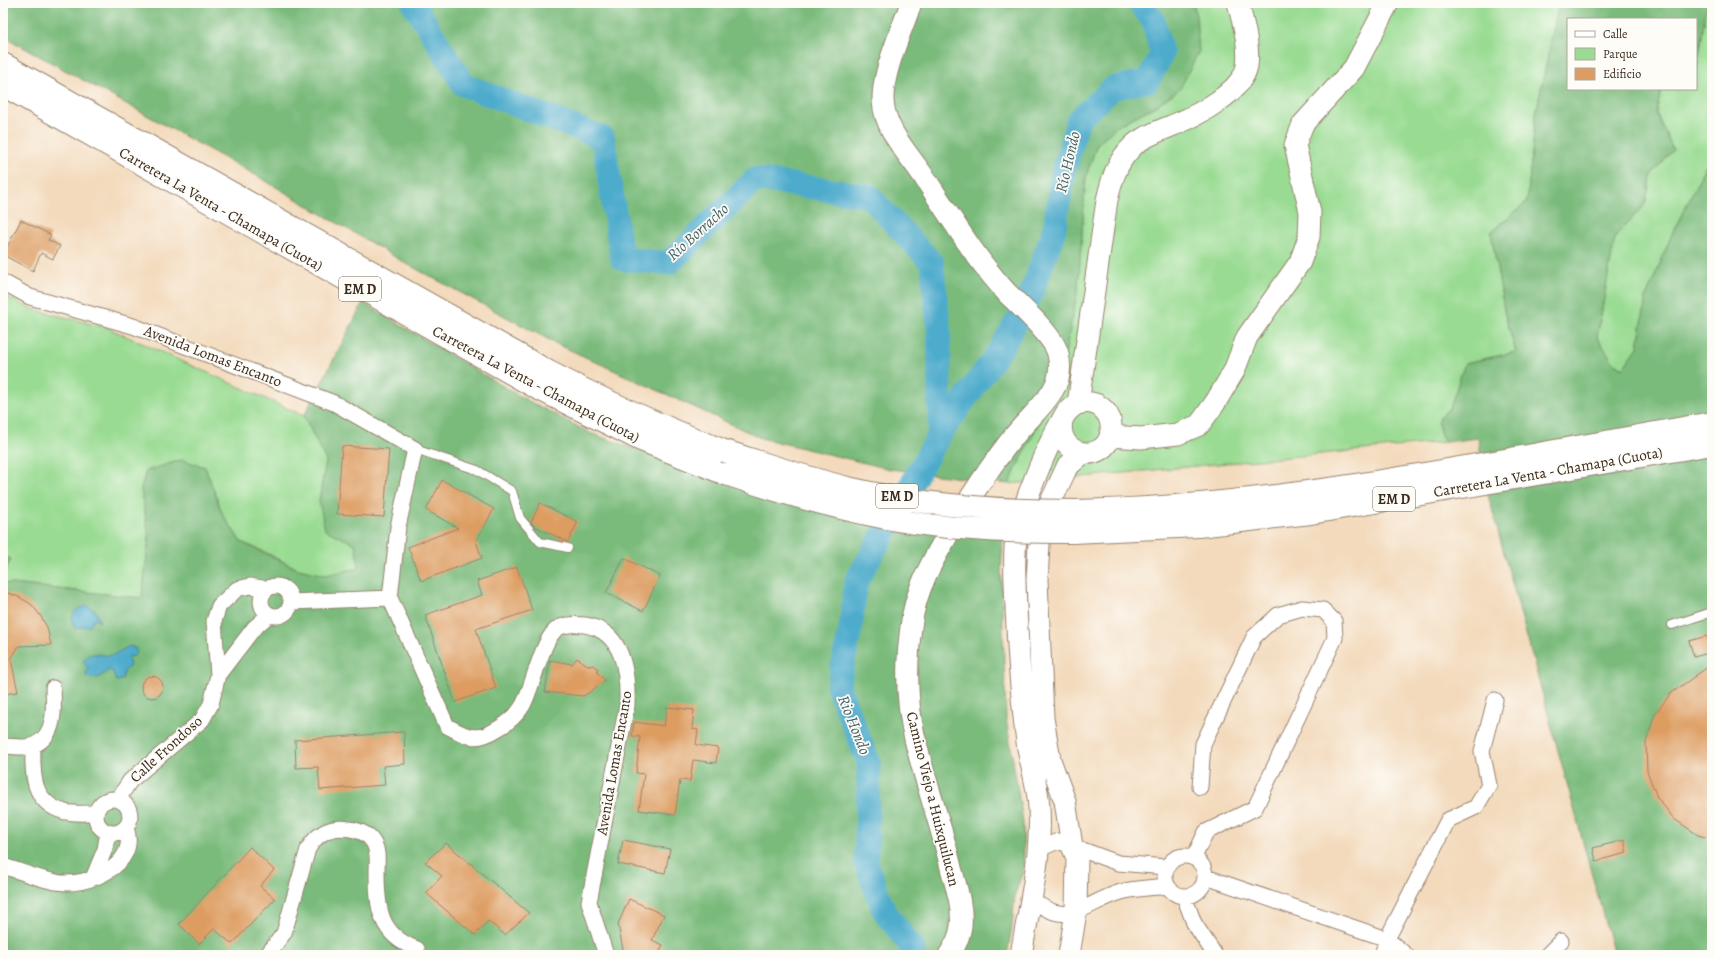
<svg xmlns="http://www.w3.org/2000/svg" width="1715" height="958" font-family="Alegreya,serif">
  <rect width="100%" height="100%" fill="#fdfcf7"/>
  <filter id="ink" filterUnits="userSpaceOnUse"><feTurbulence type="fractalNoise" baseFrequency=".025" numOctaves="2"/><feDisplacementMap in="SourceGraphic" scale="8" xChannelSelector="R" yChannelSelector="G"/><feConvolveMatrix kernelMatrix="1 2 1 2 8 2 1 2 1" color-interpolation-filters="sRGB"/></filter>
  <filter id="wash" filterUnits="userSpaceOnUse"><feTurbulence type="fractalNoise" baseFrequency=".012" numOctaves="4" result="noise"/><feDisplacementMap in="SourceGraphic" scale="16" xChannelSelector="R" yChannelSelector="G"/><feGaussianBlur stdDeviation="0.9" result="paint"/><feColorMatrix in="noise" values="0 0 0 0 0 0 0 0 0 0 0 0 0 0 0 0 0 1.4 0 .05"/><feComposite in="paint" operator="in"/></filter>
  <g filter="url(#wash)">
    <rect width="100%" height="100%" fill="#f3dabc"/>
    <path fill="#99db92" stroke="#6a8258" d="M1193,3h366l-23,110 -9,89 -36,30 14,83 11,37 -51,11 -15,45c-13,9 -14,22 -4,34l-437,42 51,-105 18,-91 8,-112 11,-32 20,-18 40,-21 39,-89z
      M1707,3h5v150l-40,81 -26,64 -8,49 -14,21 -11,-6 -16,-25 18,-101 30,-32 7,-30 21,-24 -17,-37 5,-23 35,-1v-14z
      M3,295l29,14 76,19 196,88 22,45 -7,40 36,43 5,24 -26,9 -36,-8 -33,-17 -24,-10 -18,-27 -18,-48 -23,-7 -36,11 -5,18 8,49 -7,60 -139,-15v-8l8,-16 -8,-3z"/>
    <path fill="#7abb7c" stroke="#5a724d" d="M3,3h1190l3,13 3,35 -19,38 -23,16 -40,21 -20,18 -11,32 -8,112 -18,91 -51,105 -119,-15 -129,-31 -204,-94 -150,-80 -148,-87 -256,-141z
      M1559,3h148l-11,72v-56h-128v70h97l-4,1 -5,23 17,37 -21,24 -7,30 -30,33 -18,100 16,25 10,6 15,-21 8,-49 26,-64 40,-81v802h-98l-127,-464 -9,-53 -32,4 -5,-6 -3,-13 2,-6 10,-9 15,-45 51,-11 -11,-37 -14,-83 36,-30 9,-89z
      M363,303l160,95 67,35 85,30 328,75 -2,34 5,146 17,103 1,47 -9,26 -3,33 -5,28h-1004v-372l139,15 7,-60 -8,-49 5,-18 36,-11 23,7 18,48 18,27 57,27 27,6 34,-7 -4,-24 -30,-14 -6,-29 7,-40 -22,-45z
      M3,556l8,3 -8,16z"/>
    <path fill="#4dabcc" stroke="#446a75" d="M87,606l8,4 5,12 -6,-4 -4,8 -15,2c-7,-11 0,-21 12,-22z
      M130,646l5,2 2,5 -3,3 -6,1 2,9 -6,6 -2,8 -6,1 -3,-9 -4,-2c-8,6 -11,11 -22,7l-1,-4 2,-5 -5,-6c7,-14 18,-5 29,-7 7,-2 12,-7 18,-9z"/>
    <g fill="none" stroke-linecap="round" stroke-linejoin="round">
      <path stroke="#4dabcc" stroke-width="24" d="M413,3l51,82 139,53 19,121 47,4 87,-84 113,17 63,67 7,66 1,105
        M1029,299l25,-68 9,-57 15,-54 35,-32 35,-7 14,-27 -9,-34 -13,-17
        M912,955l1,-6 -30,-40 -17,-46 3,-100 -31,-76 12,-56 6,-49 84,-148 60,-84 17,-29"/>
    </g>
    <g id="blocks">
      <path fill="#dd9c61" d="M21,220l30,15 -3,5 12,6 -7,13 -12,-6 -8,18 -30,-16z
        M342,446l47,3 -5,68 -47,-3z
        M442,480l52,29 -18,32 6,17 -61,23 -13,-34 50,-19 -32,-18z
        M540,503l38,19 -10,20 -34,-16 -3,-4z
        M624,558l36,18 -17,35 -37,-18z
        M517,567l15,43 -56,19 20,59 -41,14 -30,-87 57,-20 -5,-14z
        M3,591l16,6 12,7 9,11 7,12 4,18 -32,1 -8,13 7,33 -15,2z
        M1707,636l5,16 -18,5 -5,-16z
        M577,658l12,8 4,-1 5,4 -1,3 8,8 -15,12 -7,4 -38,-4 5,-32 22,4z
        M1712,664v175l-14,-4 -24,-16 -17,-22 -10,-26 -1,-28 8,-27 16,-22z
        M141 687a11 11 0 1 1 22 0a11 11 0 1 1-22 0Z
        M667,707l27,3 -2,19 6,1 -2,15 22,3 -2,15 -23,-3 -3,21 -10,-1 -5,35 -36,-5 5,-36 -8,-1 4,-36 -8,-1 2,-14 30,4z
        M404,732l1,32 -22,2 2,19 -65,5 -2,-23 -22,1 -1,-28z
        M623,840l47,9 -5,24 -47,-9z
        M1624,840l3,13 -31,8 -3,-13z
        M446,843l83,70 -24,22 -17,-14 -13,14 -49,-42 16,-17 -17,-14z
        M250,847l24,23 -14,16 15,13 -43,45 -18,-15 -15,15 -20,-20z
        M629,899l35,16 -12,25 11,5 -5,10h-34l-6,-31z"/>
    </g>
  </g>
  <g filter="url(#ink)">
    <use href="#blocks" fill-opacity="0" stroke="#97826d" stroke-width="1"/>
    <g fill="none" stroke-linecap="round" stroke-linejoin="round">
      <defs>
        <path id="service" d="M415,449l62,21 35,21 8,27 20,24 28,6
          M1672,625l40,-13"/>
        <path id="minor" d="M3,282l27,15 103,29 201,77 81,46 -17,78 -8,71 57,128c22,12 30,16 52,2 9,-5 19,-14 24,-23 10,-18 19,-67 35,-77 8,-4 19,-4 27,-3 39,6 43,48 42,80l-38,197 17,53
          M261 601a15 15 0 1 1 30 0a15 15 0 1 1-30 0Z
          M291,602l99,-4
          M218,675l36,-47 15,-13
          M3,746c9,0 23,3 31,-1 22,-9 20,-37 19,-57
          M33,746c-1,28 -1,57 32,66 10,2 21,1 31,1
          M118,799l12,-18 72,-61 9,-16 7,-29 -4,-54 5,-15 18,-17 13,-3 17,3
          M96 816a17 17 0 1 1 34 0a17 17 0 1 1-34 0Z
          M1039,849l19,-8 60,22 48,4
          M1165 876a20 20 0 1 1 40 0a20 20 0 1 1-40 0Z
          M1194,857l12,-25 49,-24 80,-170 -1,-17 -11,-11 -21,-2 -24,7 -24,22 -51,107 -3,43
          M3,866c17,5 35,13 53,16 31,6 84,-17 70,-54
          M1206,877l181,62 19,16
          M93,878l12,-29 3,-17
          M1184,896l10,27 21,32
          M1031,898c37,33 53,5 90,-6 15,-4 31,-4 46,-6
          M267,955l17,-22 24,-84c4,-7 8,-12 15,-16 13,-8 41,-6 50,9 6,9 4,20 4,30 0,36 2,63 40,77
          M1382,955l5,-16 61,-119 28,-13 13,-22 -7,-34 13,-51
          M1547,955l14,-14"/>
        <path id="secondary" d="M911,3c-9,27 -29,69 -28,98 2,31 27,54 43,79 26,39 49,78 81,113 14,14 47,43 51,61 3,13 2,25 -5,36 -10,17 -26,30 -38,45 -23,28 -42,58 -61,89 -19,32 -39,64 -43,103 -5,37 -5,75 4,112 10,43 26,85 36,129 5,18 12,38 10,58 -1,9 -6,21 -12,29
          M1078,404l29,-204c5,-21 10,-39 26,-54 8,-9 31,-17 43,-22 22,-9 66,-32 71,-58 3,-21 -4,-43 -9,-63
          M1110,436l31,2 37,-4 21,-9 16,-22 19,-32 13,-34 53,-75 9,-25 1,-25 -15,-67 8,-21 51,-56 34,-65
          M1021,955c8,-49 21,-97 18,-147 -1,-23 -9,-44 -12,-66 -6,-45 -9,-90 -11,-135 -1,-25 -3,-53 1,-78 2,-9 6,-18 9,-27 10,-28 20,-54 35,-80 3,-5 4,-9 8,-12 9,-10 26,-10 35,0 6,6 8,14 7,23 -7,33 -56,23 -49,-12
          M1069,955l7,-43 1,-54 -5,-12 -7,-45 -15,-41 -7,-42 -6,-138 2,-36 4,-25 24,-52 16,-14"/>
        <path id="motorway" d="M3,64l546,308c57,30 115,55 175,79
          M3,85l536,304 100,50 87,35
          M1075,511c215,-4 426,-52 637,-88
          M1073,532l125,-6 113,-13 401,-69"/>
      </defs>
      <use href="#service" stroke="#97826d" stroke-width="10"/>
      <use href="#minor" stroke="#97826d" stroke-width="17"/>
      <use href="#secondary" stroke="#97826d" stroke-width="23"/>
      <use href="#motorway" stroke="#97826d" stroke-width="24"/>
      <use href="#service" stroke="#fff" stroke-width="8"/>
      <use href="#minor" stroke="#fff" stroke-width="15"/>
      <use href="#secondary" stroke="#fff" stroke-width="21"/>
      <use href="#motorway" stroke="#fff" stroke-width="22"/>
      <defs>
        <path id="motorway-bridge" d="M724,451c42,13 85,28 128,38 69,16 152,22 223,22
          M726,474c62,21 124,39 189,49 52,8 105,9 158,9"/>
      </defs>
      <use href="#motorway-bridge" stroke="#97826d" stroke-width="24" stroke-linecap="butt"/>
      <use href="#motorway-bridge" stroke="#fff" stroke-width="22"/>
    </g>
  </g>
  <g text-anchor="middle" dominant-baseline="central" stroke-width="3.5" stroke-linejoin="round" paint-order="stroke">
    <g fill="#fdfcf7" stroke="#75695f" stroke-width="1">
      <rect x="339" y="277" width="42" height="24" rx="3"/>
      <rect x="876" y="484" width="42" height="24" rx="3"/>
      <rect x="1373" y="487" width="42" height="24" rx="3"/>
    </g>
    <g font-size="14" font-weight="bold" fill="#3b2a1e">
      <text x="360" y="289">EM D</text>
      <text x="897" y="496">EM D</text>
      <text x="1394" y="499">EM D</text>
    </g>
    <g font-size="15" fill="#3b2a1e" stroke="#fdfcf7">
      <text transform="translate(221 209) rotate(30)">Carretera La Venta - Chamapa (Cuota)</text>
      <text transform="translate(213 356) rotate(21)">Avenida Lomas Encanto</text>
      <text transform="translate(536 384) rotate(28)">Carretera La Venta - Chamapa (Cuota)</text>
      <text transform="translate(1548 472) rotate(-10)">Carretera La Venta - Chamapa (Cuota)</text>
      <text transform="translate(166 749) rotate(-42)">Calle Frondoso</text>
      <text transform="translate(614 763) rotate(-80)">Avenida Lomas Encanto</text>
      <text transform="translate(933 799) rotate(76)">Camino Viejo a Huixquilucan</text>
    </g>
    <g font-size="16" font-style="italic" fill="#425e64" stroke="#fdfcf7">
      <text transform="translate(1068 162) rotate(-77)">Río Hondo</text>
      <text transform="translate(698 232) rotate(-42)">Río Borracho</text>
      <text transform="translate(854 725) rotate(68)">Rio Hondo</text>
    </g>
  </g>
  <rect width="1715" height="958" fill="none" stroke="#fdfcf7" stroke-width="16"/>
  <rect x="1567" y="18" width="130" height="72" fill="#fdfcf7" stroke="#afa8a0"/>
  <rect x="1575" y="31" width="20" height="6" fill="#ffffff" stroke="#afa8a0"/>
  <text x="1603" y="38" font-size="12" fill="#3b2a1e">Calle</text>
  <rect x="1575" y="48" width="20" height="12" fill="#99db92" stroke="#afa8a0"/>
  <text x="1603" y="58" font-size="12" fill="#3b2a1e">Parque</text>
  <rect x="1575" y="68" width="20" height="12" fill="#dd9c61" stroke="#afa8a0"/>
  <text x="1603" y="78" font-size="12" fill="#3b2a1e">Edificio</text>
</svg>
